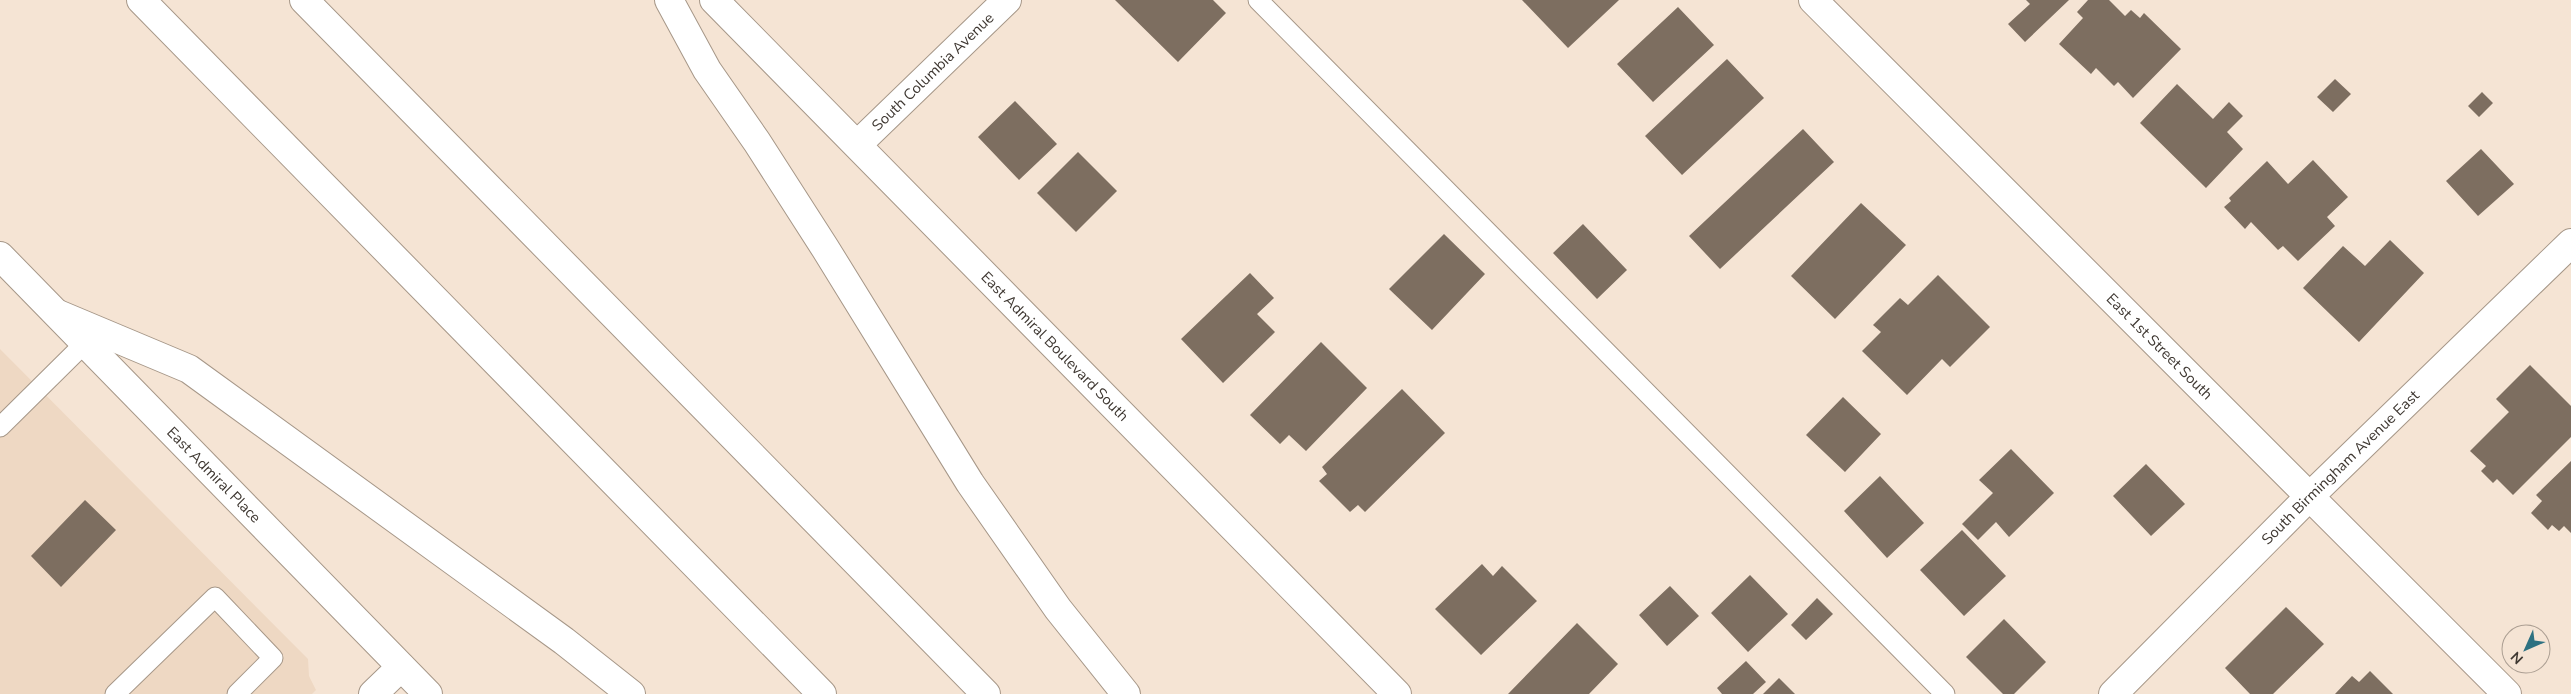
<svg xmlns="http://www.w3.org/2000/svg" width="2571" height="694" font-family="'Nunito Sans',sans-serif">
  <rect width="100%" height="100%" fill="#f5e4d4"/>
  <path fill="#eed8c3" d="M0,349l308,310 1,17 7,14 -4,4h-312z"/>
  <path fill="#7d6e60" d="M1115,0h98l13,13 -48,49z
    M1522,0h97l-51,48z
    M2026,0h43l-44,42 -17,-18 22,-20z
    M2088,0h21l16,16 6,-6 9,8 4,-5 37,36 -48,49 -15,-16 -4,4 -18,-18 -5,6 -32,-30 24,-26 -6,-6z
    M1678,7l36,38 -61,57 -36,-38z
    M1727,59l37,39 -82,77 -37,-39z
    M2335,79l16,15 -18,18 -16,-15z
    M2177,84l36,35 16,-17 14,14 -16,16 16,17 -37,39 -66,-65z
    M2482,92l11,11 -14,14 -11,-11z
    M1015,101l42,43 -38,36 -41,-43z
    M1803,129l31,33 -114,107 -31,-33z
    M2481,149l33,35 -36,32 -32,-35z
    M1078,152l39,39 -41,41 -39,-39z
    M2313,160l35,37 -21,20 8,9 -37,35 -15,-15 -5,4 -27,-28 -6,7 -21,-22 7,-6 -2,-3 38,-37 21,23z
    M1861,203l45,42 -71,74 -44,-43z
    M1583,224l44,46 -30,29 -44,-46z
    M1444,234l41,40 -53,56 -43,-41z
    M2390,240l34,33 -65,69 -56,-54 40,-42 22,20z
    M1250,273l24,25 -17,16 18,18 -52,51 -42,-44z
    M1938,275l52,52 -40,40 -8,-8 -35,36 -45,-44 19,-19 -8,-7 27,-27 8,7z
    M1321,342l46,46 -61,63 -17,-16 -9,9 -30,-29z
    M2530,365l41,41v31l-58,58 -16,-16 -4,4 -12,-12 5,-5 -16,-15 39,-39 -13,-13z
    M1402,389l43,44 -80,79 -7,-7 -8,7 -31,-31 8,-7 -5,-7z
    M1843,397l38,37 -36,38 -39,-37z
    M2011,449l43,44 -45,44 -13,-15 -18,18 -16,-16 31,-31 -14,-13z
    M2571,461v72l-7,-7 -5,5 -7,-6 -4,5 -17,-17 11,-12 -6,-6z
    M2146,464l39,40 -34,32 -38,-40z
    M1880,476l44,47 -37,35 -43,-47z
    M85,500l31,30 -55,57 -30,-31z
    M1962,530l44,46 -42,40 -44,-46z
    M1482,564l11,12 9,-10 35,35 -56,54 -46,-46z
    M1750,575l38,39 -40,38 -37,-39z
    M1670,586l29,30 -32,30 -28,-31z
    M1817,598l16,16 -27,26 -15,-15z
    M2286,607l38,37 -51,50h-23l-25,-26z
    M2004,619l42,43 -32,32h-11l-37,-37z
    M1577,623l41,41 -29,30h-81z
    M1746,661l20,21 -13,12h-31l-5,-6z
    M2370,671l23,23h-58l17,-18 7,6z
    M1779,678l16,16h-32z"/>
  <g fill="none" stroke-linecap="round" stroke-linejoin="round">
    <defs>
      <path id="service" d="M1258,0l687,694
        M0,427l86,-85
        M115,694l100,-97 58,61 -36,36"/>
      <g id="minor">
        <path id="s1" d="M1813,0l694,694"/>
        <path id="s2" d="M858,144l149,-144"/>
        <path d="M373,694l28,-27"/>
        <path id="s3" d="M2113,694l196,-197 262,-254"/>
      </g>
      <g id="secondary">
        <path id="s4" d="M714,0l683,694"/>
        <path id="s5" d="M0,256l428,438"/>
      </g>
      <path id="motorway" d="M141,0l681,694
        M304,0l682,694
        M669,0l38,70 50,72 68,106 145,235 88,126 68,85
        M58,314l131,55 375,272 67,53"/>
    </defs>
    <use href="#service" stroke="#a69788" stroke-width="21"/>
    <use href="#minor" stroke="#a69788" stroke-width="30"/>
    <use href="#secondary" stroke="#a69788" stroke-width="30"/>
    <use href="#motorway" stroke="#a69788" stroke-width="30"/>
    <use href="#service" stroke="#fff" stroke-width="19"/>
    <use href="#minor" stroke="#fff" stroke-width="28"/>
    <use href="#secondary" stroke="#fff" stroke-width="28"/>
    <use href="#motorway" stroke="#fff" stroke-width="28"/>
  </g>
  <g text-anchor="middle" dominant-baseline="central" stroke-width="5" stroke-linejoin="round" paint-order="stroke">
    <g font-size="15" fill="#3f3832" stroke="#f5e4d4">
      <text stroke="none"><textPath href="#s2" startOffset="104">South Columbia Avenue</textPath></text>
      <text stroke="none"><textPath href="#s4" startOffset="486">East Admiral Boulevard South</textPath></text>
      <text stroke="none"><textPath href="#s1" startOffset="490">East 1st Street South</textPath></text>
      <text stroke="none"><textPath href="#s3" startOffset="321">South Birmingham Avenue East</textPath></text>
      <text stroke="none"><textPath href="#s5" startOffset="306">East Admiral Place</textPath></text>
    </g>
  </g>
  <g transform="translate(2526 649) rotate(225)"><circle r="24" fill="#f5e4d4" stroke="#ac9f93"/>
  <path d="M0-4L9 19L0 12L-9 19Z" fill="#2d7181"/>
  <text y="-8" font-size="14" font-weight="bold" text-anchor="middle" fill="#3f3832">N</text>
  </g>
</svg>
